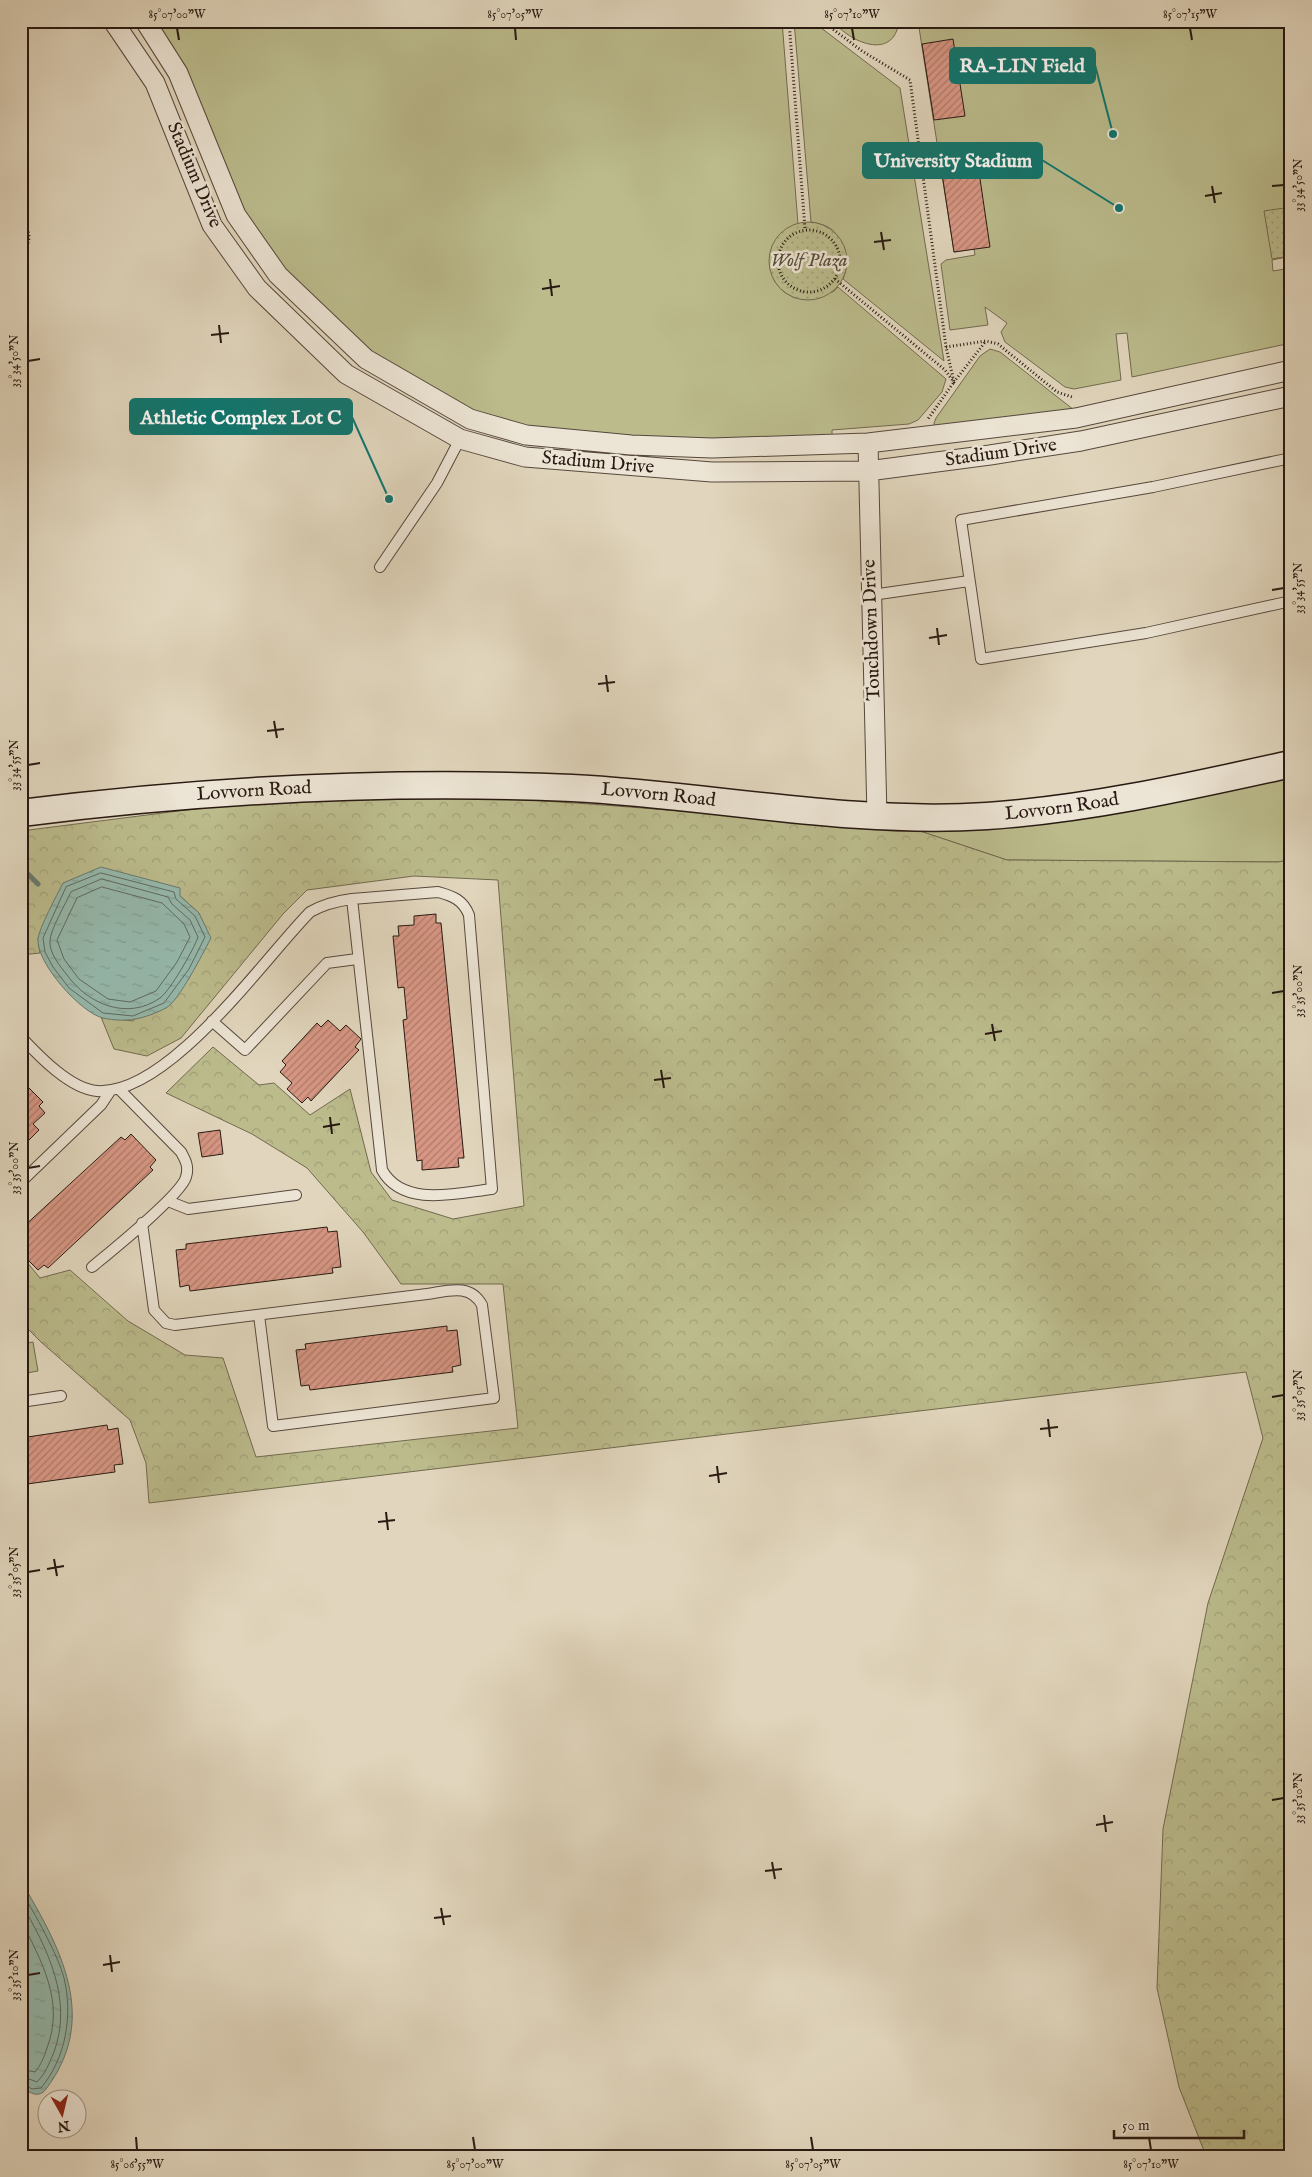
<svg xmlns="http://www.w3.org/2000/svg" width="1312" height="2177" font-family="'IM FELL English',serif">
  <defs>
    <pattern id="forest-crowns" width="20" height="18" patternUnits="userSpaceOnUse" patternTransform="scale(1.25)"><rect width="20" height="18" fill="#bbbb8c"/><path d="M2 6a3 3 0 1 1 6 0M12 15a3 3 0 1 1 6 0" fill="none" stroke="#a1a078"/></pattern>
    <pattern id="park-dots" width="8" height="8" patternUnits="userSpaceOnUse" patternTransform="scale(1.25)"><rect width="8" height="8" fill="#bbbb8c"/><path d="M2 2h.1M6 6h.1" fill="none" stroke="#a1a078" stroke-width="1.8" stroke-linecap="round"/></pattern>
    <pattern id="water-ripples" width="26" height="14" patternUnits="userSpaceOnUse" patternTransform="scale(1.25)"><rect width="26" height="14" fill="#95b9ad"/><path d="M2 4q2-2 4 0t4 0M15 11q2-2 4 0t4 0" fill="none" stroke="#809e94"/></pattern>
    <pattern id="building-hatch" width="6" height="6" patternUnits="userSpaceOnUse" patternTransform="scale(1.25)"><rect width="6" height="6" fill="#d89784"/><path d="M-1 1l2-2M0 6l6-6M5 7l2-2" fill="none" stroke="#af7a6b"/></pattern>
  </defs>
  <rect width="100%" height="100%" fill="#e1d6bd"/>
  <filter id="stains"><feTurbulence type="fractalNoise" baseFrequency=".004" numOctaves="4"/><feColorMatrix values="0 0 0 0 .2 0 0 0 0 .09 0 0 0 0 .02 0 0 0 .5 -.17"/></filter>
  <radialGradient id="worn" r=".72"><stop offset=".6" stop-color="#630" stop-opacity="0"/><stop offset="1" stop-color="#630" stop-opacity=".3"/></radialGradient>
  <path fill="#bbbb8c" stroke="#726a4f" d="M151,21h631l16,203 -4,1 -24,44 5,13 9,10 11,6 38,-6 5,-5 108,92 -4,13 -24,28 -9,4 -77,6v11l-65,3 -216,-10 -83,-23 -120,-72 -95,-105z
    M794,21h18l88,67 44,273 -101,-82c4,-9 2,-15 0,-24 -4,-22 -9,-29 -32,-33z
    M833,21h66c-5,41 -50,21 -66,0z
    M918,21h373v235l-19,4 1,11 18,-3v75l-159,34 -5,-44 -11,1 5,46 -47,9 -9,-2 -60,-45 -4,-10 6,-9 -22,-16 3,18 -38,5 -9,-66 5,-4 29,-5 -1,-6 -20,3z
    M990,349l10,3 74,58 -139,22 -1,-9 2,-5 44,-62z
    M1291,778v82l-14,2 -270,-2 -93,-31 228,-23z
    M33,1342l5,29 -17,3v-30z"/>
  <path fill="url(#forest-crowns)" stroke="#726a4f" d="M418,793l172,11 324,25 93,31 270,2 14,-2v1296h-85l-27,-69 -22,-99 6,-159 45,-226 55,-165 -17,-66 -1097,131 -3,-40 -16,-43 -89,-78 -20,-20v-67l19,23 30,-8 58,51 57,34 38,3 33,99 262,-29 -15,-144h-102l-38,-52 -56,-64 -55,-34 -86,-41 47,-46 46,38 15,-2 36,32 40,-26 21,83 21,28 61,19 71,-13 -26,-326 -84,-4 -107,14 -24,24 -102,124 -34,18 -33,-7 -13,-32 32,4 66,-108 -19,-17 -142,42 2,15 -19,2v-124l244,-31z"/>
  <path fill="url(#park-dots)" stroke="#726a4f" d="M1291,207v49l-19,3 -8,-48z
    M769 261a39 39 0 1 1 78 0a39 39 0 1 1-78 0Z"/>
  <path fill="url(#water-ripples)" stroke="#69796f" d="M101,867l79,21v8l19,17 12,25c-8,15 -32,63 -45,70 -22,11 -39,15 -63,10 -22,-5 -67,-55 -65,-79 1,-11 19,-44 25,-56z
    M21,1881c39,66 79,137 25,208 -7,10 -18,4 -25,-4z"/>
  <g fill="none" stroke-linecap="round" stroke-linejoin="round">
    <path stroke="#5e6960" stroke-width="1" d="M101,873l73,19 2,7 19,17 10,21 -16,32 -25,34 -31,13 -30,-3 -34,-25 -16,-21 -8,-15 -2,-14 23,-51z
      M102,879l66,18 4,7 18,16 8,17c-4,12 -28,54 -38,61 -33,23 -72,6 -93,-23 -7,-9 -18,-22 -17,-34 0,-11 16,-38 21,-49z
      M102,887l60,16 22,21 6,13 -13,25 -21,29 -26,11 -22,-3 -29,-20 -15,-20 -7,-19 20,-42z
      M21,1891c13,21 37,64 43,87 9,37 2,80 -23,110l-9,1 -11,-6
      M21,1903c27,46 52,97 33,149 -5,12 -9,22 -17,30l-16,-6
      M21,1920c20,41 44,81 26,128 -3,9 -6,17 -12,24l-14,-3"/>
    <path stroke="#69796f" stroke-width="5" d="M21,867l17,17
      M23,2156v-75"/>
  </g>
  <path fill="url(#building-hatch)" stroke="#281912" d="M953,39l12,77 -31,4 -12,-76z
    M969,163l2,10 8,-1 11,75 -36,5 -13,-85z
    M436,914v9h5l23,235h-6l1,9 -37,3v-10l-5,1 -14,-141 4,-1 -3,-32 -6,1 -5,-52h6l-1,-10 16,-1v-9z
    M328,1020l12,11 6,-6 15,14 -6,8 4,3 -48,51 -3,-4 -6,6 -15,-14 5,-6 -12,-11 6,-7 -4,-4 35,-38 4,4z
    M21,1080l22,22 -4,4 6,7 -12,11 6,6 -18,18z
    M220,1130l3,24 -21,3 -4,-24z
    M131,1134l25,26 -6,7 3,3 -105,98 -4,-3 -6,5 -17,-17v-24l100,-92 4,3z
    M327,1227l1,5 9,-1 4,36 -9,1 1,5 -143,18 -1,-6 -9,2 -4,-37 10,-1v-5z
    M447,1326v5l10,-1 4,35 -9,2 1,5 -143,18 -1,-5 -8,1 -5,-36 10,-1 -1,-5z
    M107,1425l1,5 10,-2 5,36 -9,1 1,7 -88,12v-5l-6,1v-42z"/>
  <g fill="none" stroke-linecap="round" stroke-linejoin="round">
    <defs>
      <path id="lane" d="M1291,458l-138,29 -192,33 20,139 165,-26 145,-32
        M380,567l57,-84 23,-44
        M872,595l97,-14
        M212,1021l33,29 82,-87 30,-4
        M21,1037c18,19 49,52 76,54 71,5 166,-131 213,-179 14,-8 26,-11 42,-13l86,-7c15,4 25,8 31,23l23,274c-34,4 -89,19 -110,-19l-30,-271
        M21,1182l80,-77 10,-15
        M168,1201l20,8 108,-14
        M142,1223l12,87 12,13 9,2 252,-31c21,-3 43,-11 55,11l12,93 -221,28 -14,-111
        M92,1267c18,-15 89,-72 94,-90 3,-10 0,-16 -5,-25l-62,-63
        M21,1402l40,-6"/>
      <path id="street" d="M113,21l42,62 57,142 45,63 89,86 114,65 65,18 187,15 156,-1 122,-16 91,-14 210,-45
        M145,21l33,52 58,142 42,60 88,84 104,60 56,16 105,10 81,3 156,-5 208,-25 215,-48
        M868,443l9,374"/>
      <g id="secondary">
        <path id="s1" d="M21,813c182,-23 367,-33 551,-25 138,7 276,37 415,28 103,-7 204,-30 304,-52"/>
      </g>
    </defs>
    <use href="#lane" stroke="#56483d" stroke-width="12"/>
    <use href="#street" stroke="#56483d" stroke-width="21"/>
    <use href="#secondary" stroke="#281912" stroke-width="29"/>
    <path stroke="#281912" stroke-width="3" stroke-dasharray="1 2.5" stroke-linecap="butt" d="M789,21l16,208
      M822,21l40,30 48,29 36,267 8,35 -26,37
      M21,220c11,10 10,24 0,35
      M778 261a31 31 0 1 1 62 0a31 31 0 1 1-62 0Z
      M835,279l110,91 9,12 32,-41
      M946,347l40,-6 12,3 59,48 15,5"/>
    <use href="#lane" stroke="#ece4d4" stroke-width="10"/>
    <use href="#street" stroke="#ece4d4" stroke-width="19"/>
    <use href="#secondary" stroke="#ece4d4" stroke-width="26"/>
  </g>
  <path fill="none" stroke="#281912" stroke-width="2" d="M177,28l2,12M515,28l1,12M852,28l2,12M1190,28l2,12M1212,186l3,17M1272,186l12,-1M1205,196l17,-3M881,232l3,18M874,242l17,-2M550,279l2,17M542,289l18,-3M219,325l2,18M211,335l18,-2M28,361l12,-2M1272,590l12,-2M937,628l2,17M929,638l18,-3M606,675l2,17M598,684l17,-2M274,721l3,17M267,731l17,-2M28,765l12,-2M1272,993l12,-2M992,1024l3,17M985,1034l17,-3M661,1070l3,18M654,1080l17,-2M330,1117l2,17M323,1127l17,-3M28,1168l12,-2M1272,1397l12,-2M1048,1419l2,18M1040,1429l18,-2M717,1466l2,17M709,1476l18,-3M386,1512l2,18M378,1522l17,-2M54,1559l3,17M47,1569l17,-3M28,1572l12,-2M1272,1800l12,-2M1104,1815l2,17M1096,1825l17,-3M772,1862l3,17M765,1871l17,-2M441,1908l3,17M434,1918l17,-2M110,1955l2,17M103,1965l17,-3M28,1975l12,-2M136,2137l1,13M473,2137l2,13M811,2137l2,13M1149,2137l2,13"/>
  <g text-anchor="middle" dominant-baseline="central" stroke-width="5" stroke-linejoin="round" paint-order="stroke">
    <g font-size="19" fill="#281912" stroke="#ece4d4">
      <text transform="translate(194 175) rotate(67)">Stadium Drive</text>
      <text transform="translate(1001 453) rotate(-8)">Stadium Drive</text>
      <text transform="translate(598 463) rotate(5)">Stadium Drive</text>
      <text transform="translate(872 630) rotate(-92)">Touchdown Drive</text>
      <text stroke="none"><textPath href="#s1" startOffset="234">Lovvorn Road</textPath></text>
      <text stroke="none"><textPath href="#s1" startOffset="639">Lovvorn Road</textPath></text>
      <text stroke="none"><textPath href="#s1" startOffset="1044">Lovvorn Road</textPath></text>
    </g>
    <g font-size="19" font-style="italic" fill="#544a37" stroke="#ece4d4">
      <text x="809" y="261">Wolf Plaza</text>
    </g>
  </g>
  <path fill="none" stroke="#0f766e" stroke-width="2" d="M1113 134L1095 65M1119 208L1042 160M389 499L352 417"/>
  <g fill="#0f766e" stroke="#ece4d4" stroke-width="2">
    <circle cx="1113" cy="134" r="5"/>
    <circle cx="1119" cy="208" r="5"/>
    <circle cx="389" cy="499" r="5"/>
  </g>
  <g fill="#0f766e" stroke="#0f766e" stroke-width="2">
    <rect x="950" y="48" width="145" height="35" rx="5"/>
    <rect x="863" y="143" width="179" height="35" rx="5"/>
    <rect x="130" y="399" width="222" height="35" rx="5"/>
  </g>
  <g font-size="20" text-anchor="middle" font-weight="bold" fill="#fff">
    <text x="1022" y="72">RA-LIN Field</text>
    <text x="953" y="167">University Stadium</text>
    <text x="241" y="424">Athletic Complex Lot C</text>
  </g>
  <rect width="1312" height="2177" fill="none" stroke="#e1d6bd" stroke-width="55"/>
  <g transform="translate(62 2114) rotate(172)"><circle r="24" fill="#ece4d4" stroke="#9e9386"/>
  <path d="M0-4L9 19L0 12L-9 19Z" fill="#8f2418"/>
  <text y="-8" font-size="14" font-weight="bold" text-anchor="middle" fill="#281912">N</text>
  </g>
  <path d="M1114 2130v8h130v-8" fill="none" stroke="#281912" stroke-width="2.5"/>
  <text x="1122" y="2130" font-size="15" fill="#281912" stroke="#ece4d4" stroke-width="4" paint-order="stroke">50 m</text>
  <rect x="28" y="28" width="1256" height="2122" fill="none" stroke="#281912" stroke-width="2"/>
  <g font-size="12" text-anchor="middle" fill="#281912">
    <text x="177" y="18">85°07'00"W</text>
    <text x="515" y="18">85°07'05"W</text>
    <text x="852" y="18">85°07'10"W</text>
    <text x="1190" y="18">85°07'15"W</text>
    <text transform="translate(1298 185) rotate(-90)" y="4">33°34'50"N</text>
    <text transform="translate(14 361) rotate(-90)" y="4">33°34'50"N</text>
    <text transform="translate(1298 588) rotate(-90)" y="4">33°34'55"N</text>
    <text transform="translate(14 765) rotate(-90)" y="4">33°34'55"N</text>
    <text transform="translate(1298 991) rotate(-90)" y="4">33°35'00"N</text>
    <text transform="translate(14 1168) rotate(-90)" y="4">33°35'00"N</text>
    <text transform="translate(1298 1395) rotate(-90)" y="4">33°35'05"N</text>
    <text transform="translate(14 1572) rotate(-90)" y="4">33°35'05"N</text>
    <text transform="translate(1298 1798) rotate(-90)" y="4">33°35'10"N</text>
    <text transform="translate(14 1975) rotate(-90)" y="4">33°35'10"N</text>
    <text x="137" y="2168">85°06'55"W</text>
    <text x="475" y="2168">85°07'00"W</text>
    <text x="813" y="2168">85°07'05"W</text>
    <text x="1151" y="2168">85°07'10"W</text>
  </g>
  <rect width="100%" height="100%" filter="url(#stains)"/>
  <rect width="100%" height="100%" fill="url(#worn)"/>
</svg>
